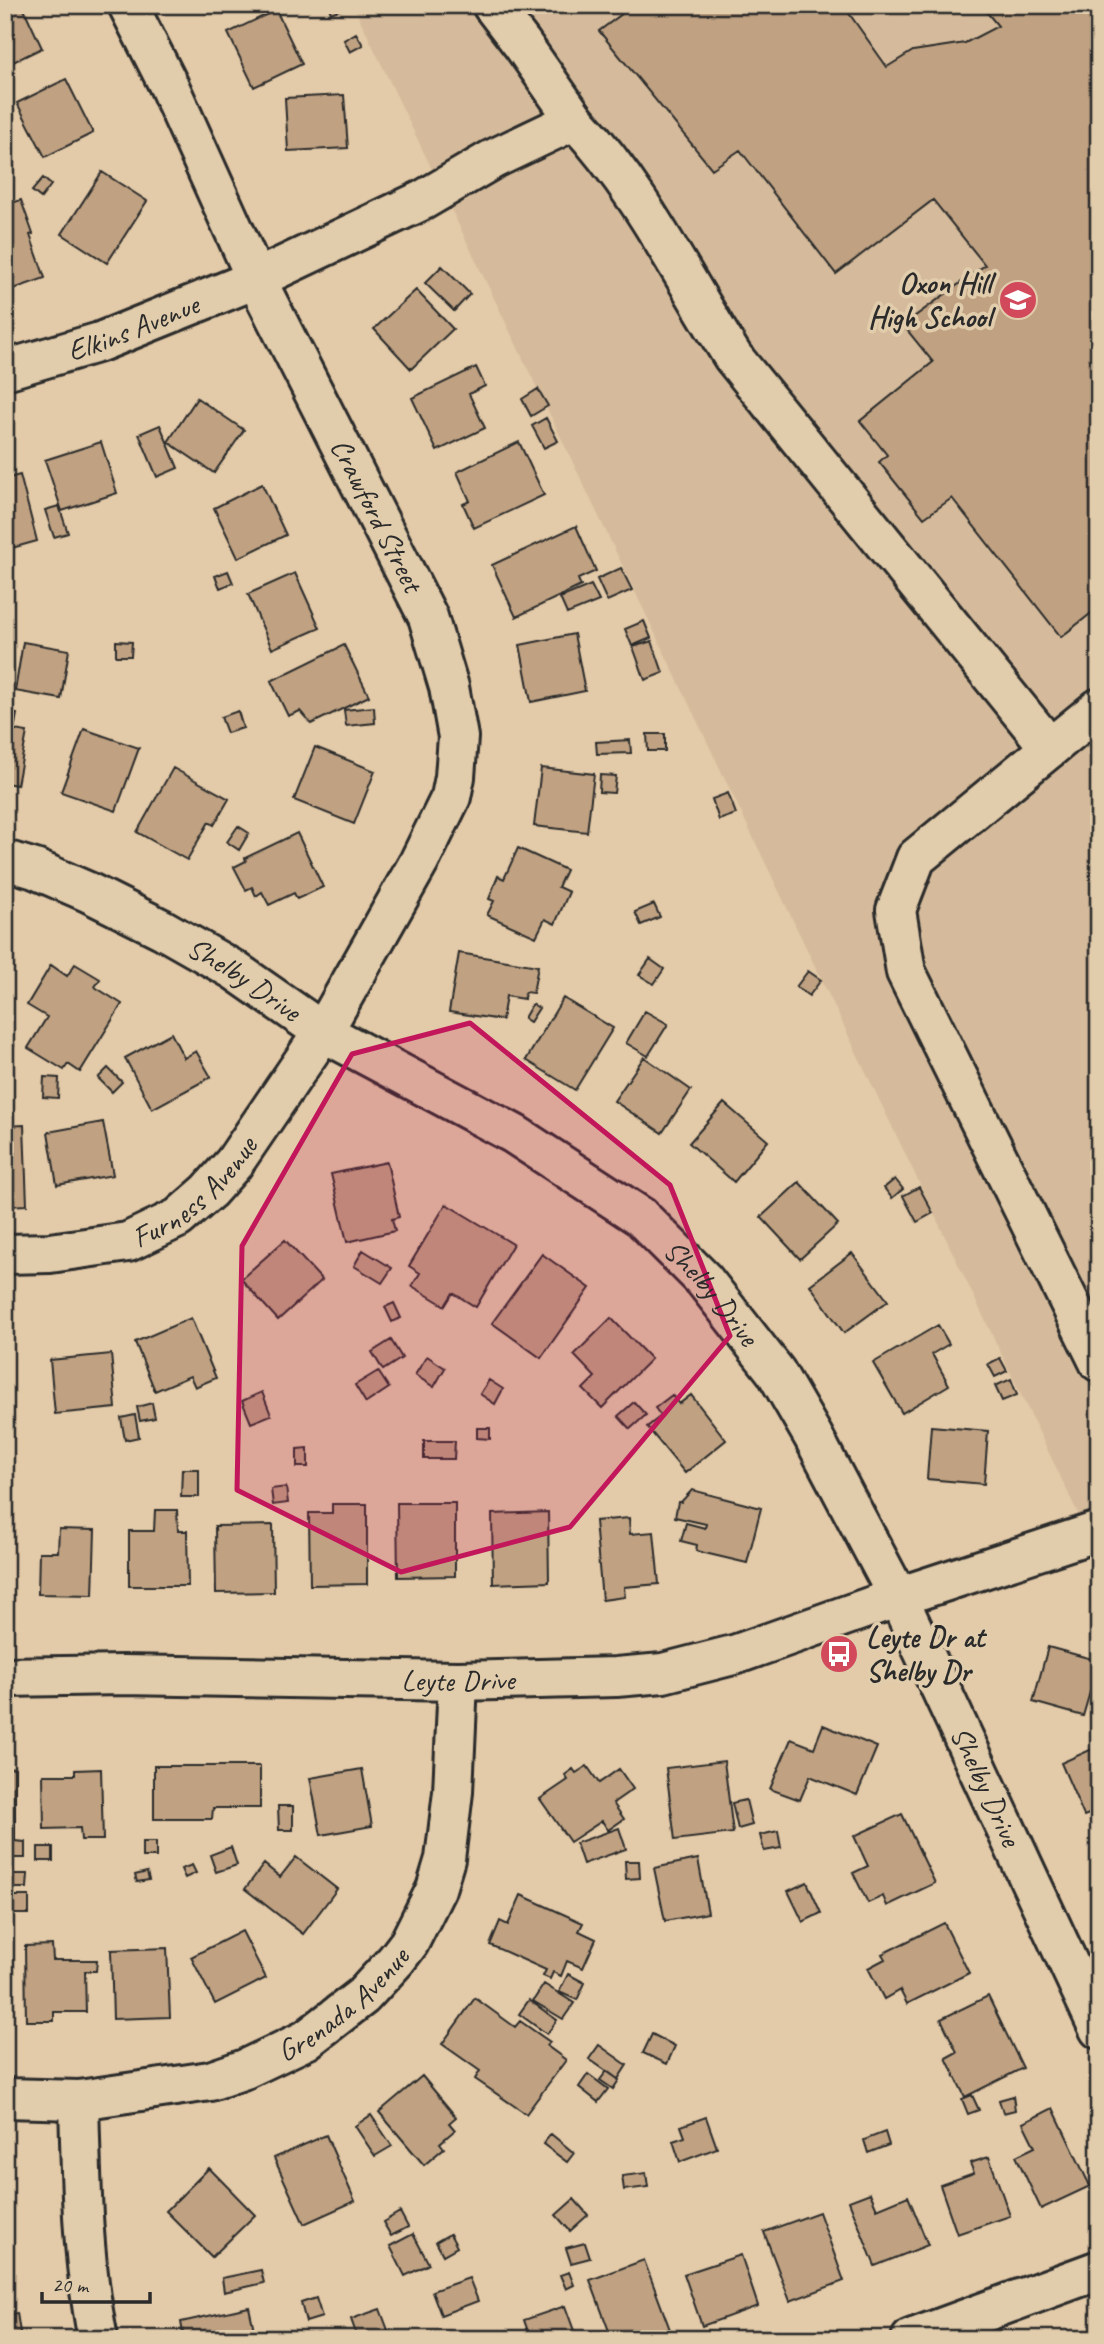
<svg xmlns="http://www.w3.org/2000/svg" width="1104" height="2344" font-family="Caveat,sans-serif">
  <rect width="100%" height="100%" fill="#e3caa8"/>
  <filter id="ink" filterUnits="userSpaceOnUse"><feTurbulence type="fractalNoise" baseFrequency=".0143" numOctaves="2"/><feDisplacementMap in="SourceGraphic" scale="14" xChannelSelector="R" yChannelSelector="G"/><feConvolveMatrix kernelMatrix="1 2 1 2 8 2 1 2 1" color-interpolation-filters="sRGB"/></filter>
  <g filter="url(#ink)">
    <path fill="#d5bb9b" d="M353,5h746v1552z"/>
    <path fill="#c0a282" stroke="#2b2b2b" stroke-width="2" d="M5,5h17l20,43 -37,18z
      M328,5h22v1l-19,7z
      M634,5h209l44,62 26,-16 52,-8 33,-17 -17,-21h118v602l-38,30 -109,-139 -28,20 -45,-56 8,-7 -27,-34 73,-59 -30,-37 82,-60 -52,-65 -97,74 -96,-124 -28,19 -113,-138z
      M276,10l26,54 -48,23 -26,-54z
      M356,33l7,12 -13,7 -6,-12z
      M66,79l27,54 -48,24 -28,-54z
      M344,95l4,53 -60,3 -3,-53z
      M102,172l45,29 -40,62 -45,-29z
      M43,178l8,7 -10,13 -9,-7z
      M21,200l12,34 -3,1 15,43 -40,14v-87z
      M442,266l28,28 -16,17 -29,-28z
      M416,290l37,39 -42,40 -37,-40z
      M476,367l9,19 -16,8 16,34 -48,23 -25,-53z
      M538,389l10,17 -17,10 -9,-17z
      M197,398l47,32 -30,43 -46,-31z
      M546,418l12,23 -14,7 -12,-22z
      M160,425l18,43 -21,9 -18,-43z
      M101,442l16,51 -55,18 -17,-51z
      M519,442l25,53 -70,33 -11,-24 7,-3 -13,-29z
      M20,475l17,66 -32,9v-71z
      M262,484l24,51 -48,23 -24,-50z
      M59,506l9,27 -14,4 -9,-27z
      M576,526l20,45 -18,8 3,7 -65,31 -24,-52z
      M621,568l11,22 -25,11 -10,-22z
      M228,571l5,12 -13,5 -5,-12z
      M295,573l25,55 -48,21 -24,-55z
      M591,585l8,16 -32,13 -7,-16z
      M644,621l7,17 -19,8 -7,-17z
      M574,634l11,57 -54,11 -11,-57z
      M116,641l16,1 -1,14h-15z
      M652,641l11,32 -18,7 -12,-33z
      M23,642l46,8 -8,49 -46,-8z
      M344,645l25,51 -58,28 -11,-13 -12,5 -17,-35z
      M374,707l1,16 -29,3 -2,-16z
      M238,711l5,17 -16,5 -6,-16z
      M5,712l12,2 -3,16 13,2 -10,53 -12,-2z
      M84,729l55,19 -23,63 -55,-19z
      M647,734h18v17h-17z
      M630,740l1,13 -34,1 -1,-12z
      M315,747l60,24 -21,53 -60,-24z
      M173,768l56,31 -15,26 -5,-3 -22,38 -50,-28z
      M541,768l53,6 -7,58 -53,-6z
      M600,775l16,1 -2,17 -15,-1z
      M728,793l8,21 -17,6 -7,-21z
      M238,826l11,7 -10,17 -12,-8z
      M297,833l26,54 -26,12 -3,-6 -25,12 -7,-13 -6,4 -4,-9 -6,3 -12,-23 12,-6 -1,-3z
      M518,848l48,22 -8,17 11,5 -14,32 -10,-5 -9,18 -49,-22 7,-14 -5,-2 9,-23 6,3z
      M654,904l6,13 -19,8 -6,-13z
      M5,951l7,1 -7,34z
      M459,953l79,13 -5,27 -8,-1 -1,7 -18,-3 -4,24 -53,-8z
      M650,959l14,10 -10,15 -15,-9z
      M75,964l25,15 -5,8 27,17 -42,68 -12,-8 -4,6 -36,-22 19,-31 -20,-12 24,-40 16,11z
      M808,971l13,9 -12,16 -13,-9z
      M563,998l50,30 -38,62 -49,-30z
      M532,1004l7,4 -9,14 -6,-4z
      M645,1011l23,13 -20,32 -22,-13z
      M171,1033l13,25 12,-7 15,26 -59,32 -27,-51z
      M5,1042l9,3 -8,22h-1z
      M644,1057l47,33 -29,43 -48,-32z
      M108,1068l14,14 -10,10 -14,-14z
      M44,1077l15,1 -1,20 -15,-1z
      M724,1103l44,38 -34,41 -45,-39z
      M103,1122l10,53 -56,10 -9,-53z
      M24,1125l3,80 -22,1v-80z
      M387,1162l12,55 -7,2 3,12 -48,11 -16,-68z
      M895,1179l8,10 -11,9 -8,-10z
      M799,1182l39,42 -38,35 -39,-42z
      M919,1187l14,26 -16,9 -14,-26z
      M446,1204l67,40 -37,63 -23,-14 -8,13 -33,-20 8,-13 -11,-7z
      M285,1240l37,40 -44,40 -37,-41z
      M363,1250l29,18 -10,15 -28,-17z
      M852,1253l36,48 -44,32 -34,-48z
      M542,1254l48,34 -49,70 -49,-35z
      M394,1303l7,15 -9,4 -7,-15z
      M191,1318l25,60 -21,9 -5,-11 -35,15 -20,-49z
      M611,1318l40,41 -49,49 -19,-19 12,-12 -21,-22z
      M938,1325l11,19 -17,10 17,31 -47,28 -29,-50z
      M391,1340l11,18 -19,12 -11,-18z
      M111,1354l5,54 -61,6 -5,-54z
      M427,1356l18,12 -11,19 -19,-12z
      M1000,1358l7,13 -12,6 -7,-13z
      M378,1371l11,17 -23,15 -11,-18z
      M1011,1379l6,16 -15,6 -7,-15z
      M489,1380l14,9 -8,15 -15,-10z
      M262,1392l9,23 -20,8 -9,-22z
      M672,1395l7,9 12,-9 35,45 -41,33 -38,-46 14,-11 -6,-8z
      M634,1402l12,13 -16,14 -12,-13z
      M152,1403l3,15 -15,3 -3,-14z
      M135,1415l4,22 -14,3 -4,-22z
      M931,1426l57,5 -4,53 -57,-5z
      M477,1428h13v11l-13,-1z
      M424,1441h31l-1,18h-30z
      M308,1448v19h-11v-18z
      M182,1469h17v28h-18z
      M286,1487l2,16 -15,2 -2,-16z
      M692,1490l69,18 -14,55 -51,-12 1,-6 -16,-4 5,-18 19,5 1,-4 -31,-7 3,-15h3z
      M397,1503h58v73l-57,1z
      M332,1504h35v80l-57,1 -1,-72h23z
      M155,1510h22l1,21h9l1,55h-59v-55h25z
      M548,1512l1,70 -56,2 -1,-70z
      M629,1518l1,16 24,-2 5,52 -35,3 1,10 -23,3 -7,-79z
      M273,1525l1,67 -58,1 -1,-67z
      M59,1529l36,1 -2,65 -55,-1 1,-42h19z
      M5,1532h2l1,53h-3z
      M1048,1647l51,14 -16,55 -50,-14z
      M823,1725l54,22 -20,48 -47,-19 -10,24 -30,-11 21,-50 23,9z
      M1099,1746v64l-15,6 -23,-53z
      M724,1761l9,72 -58,7 -9,-72z
      M154,1766h106v42h-47l-1,11h-58z
      M587,1766l12,17 20,-14 14,20 -20,14 11,16 -16,11 -6,-9 -32,21 -30,-43 28,-19 -3,-5 8,-6 3,4z
      M5,1767l10,1v73l10,1v16h-20z
      M101,1769l2,71h-22l-1,-12 -36,1 -1,-54h32v-5z
      M362,1769l10,57 -51,9 -11,-57z
      M746,1800l6,25 -14,4 -6,-26z
      M278,1806h15v24h-14z
      M902,1814l33,69 -48,23 -4,-10 -15,7 -15,-30 15,-7 -14,-30z
      M619,1828l7,21 -43,15 -7,-21z
      M778,1831l3,17 -17,3 -4,-16z
      M142,1842h14v15h-14z
      M38,1847h15v14h-15z
      M231,1847l6,18 -21,7 -6,-17z
      M296,1857l41,32 -34,45 -58,-45 19,-25 16,13z
      M698,1859l10,54 -43,8 -11,-53z
      M625,1861h14l1,17 -14,1z
      M192,1865l4,8 -11,5 -4,-9z
      M147,1872l2,8 -12,2 -2,-7z
      M10,1874h18l-1,14h-18z
      M807,1882l14,31 -18,9 -15,-31z
      M521,1895l62,28 -4,8 17,8 -13,29 -16,-7 -6,15 -8,-4 -3,7 -7,-3 3,-6 -56,-25 10,-24 8,4z
      M6,1896h23v18h-23z
      M944,1923l25,50 -62,31 -7,-14 -16,9 -16,-31 17,-9 -3,-5z
      M242,1931l24,47 -51,26 -24,-47z
      M52,1945l1,15h44l-1,11h-11l1,41h-32v9h-28l-1,-75z
      M167,1948l3,69 -57,2 -2,-69z
      M568,1974l17,9 -8,17 -18,-8z
      M544,1984l30,19 -11,16 -30,-18z
      M988,1996l35,72 -58,29 -19,-39 11,-6 -16,-33z
      M475,1998l40,29 5,-6 30,21 -3,4 19,14 -40,54 -51,-35 5,-8 -38,-27z
      M529,2000l28,20 -10,14 -28,-20z
      M652,2034l23,12 -8,18 -24,-11z
      M599,2045l28,20 -9,14 -29,-20z
      M607,2071l12,9 -6,9 -13,-9z
      M588,2074l20,15 -10,13 -19,-15z
      M422,2076l34,41 -7,6 6,7 -15,13 4,5 -20,17 -45,-53z
      M972,2095l7,15 -11,4 -6,-15z
      M1013,2096l2,14 -12,3 -4,-13z
      M1053,2108l37,78 -49,23 -25,-53 19,-9 -12,-24z
      M371,2115l21,31 -17,10 -20,-30z
      M706,2117l11,31 -37,14 -7,-21 12,-4 -4,-11z
      M885,2132l4,13 -21,8 -4,-13z
      M551,2134l23,19 -7,9 -24,-18z
      M326,2135l29,66 -51,23 -30,-66z
      M989,2157l21,59 -53,18 -17,-49 34,-12 -4,-10z
      M209,2168l46,47 -43,42 -46,-46z
      M646,2173l2,14 -24,3 -2,-14z
      M870,2193l7,16 31,-13 20,49 -53,21 -26,-65z
      M574,2199l14,16 -18,16 -14,-16z
      M400,2212l8,15 -17,9 -8,-14z
      M819,2212l25,69 -54,20 -26,-69z
      M413,2234l16,30 -24,12 -15,-30z
      M450,2234l7,13 -14,8 -7,-13z
      M585,2243l5,15 -19,5 -5,-15z
      M741,2255l17,51 -56,20 -18,-52z
      M644,2260l28,75 -10,4h-50l-22,-59z
      M261,2270l3,13 -40,9 -2,-14z
      M569,2272l5,13 -8,4 -6,-14z
      M469,2278l9,23 -37,14 -9,-24z
      M316,2298l6,19 -16,5 -5,-19z
      M565,2306l12,33h-51l4,-2 -6,-17z
      M249,2307l7,32h-72l-3,-17z
      M380,2309l11,29 -33,1 -7,-20z
      M17,2313l4,26h-16v-23z"/>
    <g fill="none" stroke-linecap="round" stroke-linejoin="round">
      <defs>
        <g id="minor">
          <path d="M492,5l30,39 53,76"/>
          <path id="s1" d="M5,370l95,-28 156,-63 167,-79 70,-41 82,-39c67,72 106,155 158,237l317,391 -134,110 -20,52 10,62 193,390"/>
          <path d="M1050,748l49,-40"/>
          <path id="s2" d="M5,860l30,9 53,23 74,37 72,41 89,62 191,102 127,83 63,63 72,92 37,64 85,161 201,432"/>
          <path id="s3" d="M5,1254l45,-1 78,-11 50,-24 31,-27 25,-28 89,-131 96,-170 32,-65 4,-20 3,-40 -9,-50 -21,-70 -172,-338 -87,-193 -41,-81"/>
          <path id="s4" d="M5,1677l118,-2 335,6 158,-4 47,-4 74,-19 161,-57 201,-66"/>
          <path id="s5" d="M5,2098l74,2 131,-19 35,-12 61,-29 57,-44 33,-36 13,-17 27,-54 9,-30 8,-67 5,-111"/>
          <path d="M79,2100c2,81 3,159 19,239"/>
          <path d="M911,2339l188,-69"/>
        </g>
      </defs>
      <use href="#minor" stroke="#2b2b2b" stroke-width="44"/>
      <use href="#minor" stroke="#e1ccab" stroke-width="38"/>
    </g>
  </g>
  <path fill="#c2185b" fill-opacity="0.2" stroke="#c2185b" stroke-width="5" stroke-linejoin="round" d="M470,1023l200,162 60,151 -160,191 -169,45 -164,-82 5,-244 110,-192z"/>
  <defs>
    <symbol id="school-disc" viewBox="-11 -11 22 22"><circle r="9.5" fill="#d1495b" stroke="#e1ccab"/><path d="M0-5L7-2L0 1L-7-2ZM-4 1L0 2.5L4 1V4Q0 6-4 4Z" fill="#fff"/></symbol>
    <symbol id="bus-disc" viewBox="-11 -11 22 22"><circle r="9.5" fill="#d1495b" stroke="#e1ccab"/><path d="M-5-6H5V4H4V6H2V4H-2V6H-4V4H-5ZM-3.5-4V0h7V-4ZM-3.5 1.2v1.5H-2V1.2ZM2 1.2v1.5H3.5V1.2Z" fill="#fff"/></symbol>
  </defs>
  <g fill-rule="evenodd">
    <use href="#school-disc" x="996" y="278" width="44" height="44"/>
    <use href="#bus-disc" x="817" y="1632" width="44" height="44"/>
  </g>
  <g text-anchor="middle" dominant-baseline="central" stroke-width="7" stroke-linejoin="round" paint-order="stroke">
    <g font-size="30" font-weight="bold" fill="#2b2b2b" stroke="#e1ccab" text-anchor="end">
      <text x="991" y="283">Oxon Hill<tspan x="991" dy="34">High School</tspan></text>
      <text x="866" y="1637" text-anchor="start">Leyte Dr at<tspan x="866" dy="34">Shelby Dr</tspan></text>
    </g>
    <g font-size="30" fill="#2b2b2b" stroke="#e1ccab">
      <text stroke="none"><textPath href="#s1" startOffset="135">Elkins Avenue</textPath></text>
      <text transform="translate(377 515) rotate(63)">Crawford Street</text>
      <text stroke="none"><textPath href="#s2" startOffset="268">Shelby Drive</textPath></text>
      <text stroke="none"><textPath href="#s3" startOffset="208">Furness Avenue</textPath></text>
      <text stroke="none"><textPath href="#s2" startOffset="835">Shelby Drive</textPath></text>
      <text stroke="none"><textPath href="#s4" startOffset="453">Leyte Drive</textPath></text>
      <text stroke="none"><textPath href="#s2" startOffset="1402">Shelby Drive</textPath></text>
      <text stroke="none"><textPath href="#s5" startOffset="362">Grenada Avenue</textPath></text>
    </g>
  </g>
  <rect width="1104" height="2344" fill="none" stroke="#e1ccab" stroke-width="28"/>
  <rect x="14" y="14" width="1076" height="2316" fill="none" stroke="#2b2b2b" stroke-width="2.5" filter="url(#ink)"/>
  <path d="M42 2292v10h108v-10" fill="none" stroke="#2b2b2b" stroke-width="3.5"/>
  <text x="52" y="2292" font-size="21" fill="#2b2b2b" stroke="#e1ccab" stroke-width="5" paint-order="stroke">20 m</text>
</svg>
